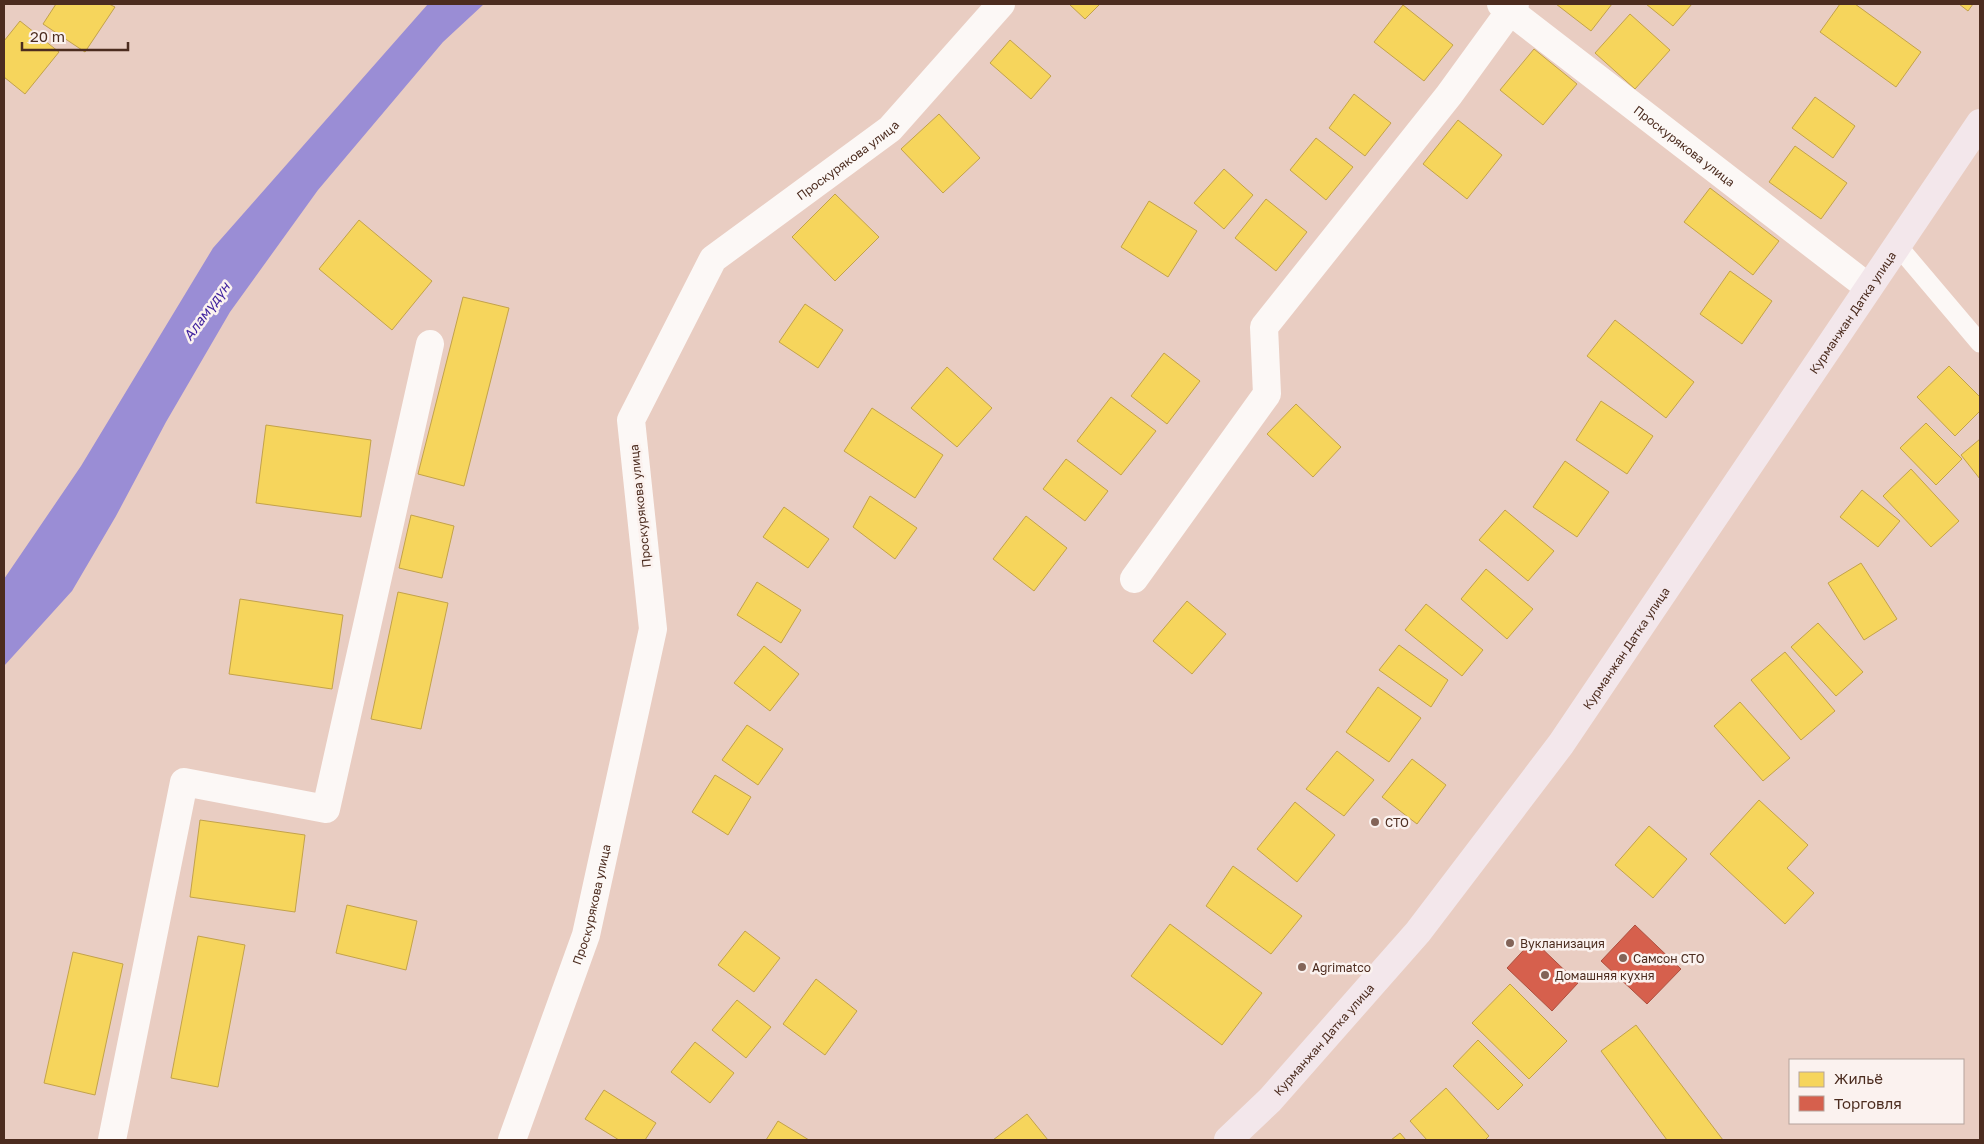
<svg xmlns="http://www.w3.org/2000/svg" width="1984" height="1144" font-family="'Golos Text',sans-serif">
  <rect width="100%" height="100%" fill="#e9cdc2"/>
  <path fill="#9a8dd5" d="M428,4h56l-41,38 -125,148 -88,122 -64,110 -50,94 -44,75 -68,75v-87l77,-113 132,-218z"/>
  <path fill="#f6d55c" stroke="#c3a24a" d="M56,4h53l6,3 -30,45 -42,-28z
    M1069,4h31l-15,15z
    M1556,4h56l-21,27z
    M1646,4h46l-19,22z
    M1840,4h15l66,48 -25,35 -76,-55z
    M1959,4h14l-5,7z
    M1403,5l50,40 -29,36 -50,-39z
    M1630,14l40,36 -35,39 -40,-36z
    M20,21l39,31 -34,42 -21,-17v-36z
    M1010,40l41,36 -20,23 -41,-36z
    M1534,49l43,35 -34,41 -43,-35z
    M1354,94l37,29 -26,33 -36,-28z
    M1815,97l40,29 -22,32 -41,-30z
    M939,114l41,44 -37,35 -42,-44z
    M1458,120l44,35 -35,44 -44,-35z
    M1316,138l37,29 -27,33 -36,-30z
    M1795,146l52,37 -26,36 -52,-37z
    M1224,169l29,26 -29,34 -30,-26z
    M1710,188l69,53 -26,34 -69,-53z
    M835,194l44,43 -44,44 -43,-44z
    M1266,199l41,33 -31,39 -41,-33z
    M1149,201l48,30 -29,46 -47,-30z
    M359,220l73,61 -40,49 -73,-61z
    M1730,271l42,30 -30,43 -42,-30z
    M463,297l46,11 -45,178 -46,-12z
    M805,304l38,26 -25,38 -39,-26z
    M1615,320l79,62 -28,36 -79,-62z
    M1164,353l36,28 -33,43 -36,-28z
    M1949,366l31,31v14l-25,25 -38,-39z
    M947,367l45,41 -35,39 -46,-39z
    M1111,397l45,34 -35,44 -44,-34z
    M1601,401l52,35 -26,38 -51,-34z
    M1296,404l45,43 -28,30 -46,-43z
    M872,408l71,47 -28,43 -71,-47z
    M1926,423l36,36 -26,26 -36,-37z
    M266,425l105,15 -10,77 -105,-14z
    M1980,439v40l-19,-24z
    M1066,459l42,32 -23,30 -42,-32z
    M1565,461l44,31 -32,45 -44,-30z
    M1911,469l48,52 -28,26 -48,-51z
    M1862,490l38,31 -22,26 -38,-30z
    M870,496l47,32 -22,31 -42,-32z
    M784,507l45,32 -21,29 -45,-31z
    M1505,510l49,41 -26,30 -49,-41z
    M411,515l43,11 -12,52 -43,-10z
    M1026,516l41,32 -33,43 -41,-32z
    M1861,563l36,56 -33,21 -36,-57z
    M1486,569l47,40 -26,30 -46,-40z
    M757,582l44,28 -20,33 -44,-28z
    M398,592l50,11 -27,126 -50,-10z
    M240,599l103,16 -11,74 -103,-15z
    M1187,601l39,33 -34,40 -39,-33z
    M1426,604l57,46 -21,26 -57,-46z
    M1818,623l45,49 -27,24 -45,-49z
    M1399,645l49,35 -17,27 -52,-37z
    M764,646l35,28 -29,37 -36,-28z
    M1785,652l50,59 -34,29 -50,-60z
    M1378,687l43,31 -32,44 -43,-30z
    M1740,702l50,56 -27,23 -49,-55z
    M747,725l36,24 -25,36 -36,-25z
    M1337,751l37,29 -30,36 -38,-27z
    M1412,759l34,26 -29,39 -35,-27z
    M715,775l36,22 -23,38 -36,-23z
    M1759,800l49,45 -21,23 27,25 -29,31 -75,-70z
    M1295,802l40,33 -38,47 -40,-33z
    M200,820l105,15 -10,77 -105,-15z
    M1649,826l38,33 -34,39 -38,-33z
    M1233,866l69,50 -31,38 -65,-48z
    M347,905l70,16 -11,49 -70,-17z
    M1170,924l92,69 -40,52 -91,-69z
    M745,931l35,27 -26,34 -36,-27z
    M198,936l47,9 -27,142 -47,-9z
    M73,952l50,12 -28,131 -51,-12z
    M816,979l41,32 -32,44 -42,-31z
    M1510,984l57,57 -38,38 -57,-56z
    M737,1000l34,27 -25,31 -34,-28z
    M1636,1025l87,115h-56l-66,-89z
    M1478,1040l45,45 -25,25 -45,-44z
    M695,1042l39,31 -24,30 -39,-31z
    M1446,1088l43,48 -4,4h-58l-17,-19z
    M604,1090l52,33 -11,17h-26l-34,-21z
    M1027,1114l21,26h-55z
    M778,1121l31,19h-43z
    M1400,1133l6,7h-15z"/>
  <path fill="#d6604d" stroke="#ad503f" d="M1635,925l46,44 -34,35 -46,-43z
    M1533,940l45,43 -26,28 -45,-43z"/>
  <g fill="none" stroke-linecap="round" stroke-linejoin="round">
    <path stroke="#fcf8f6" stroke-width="19" d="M1897,245l83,98"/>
    <g stroke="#fcf8f6" stroke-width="28">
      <path id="s1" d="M1501,4l367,283"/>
      <path d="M1134,579l133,-185 -3,-67 185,-232 66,-91"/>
      <path d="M112,1140l72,-358 142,27 104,-465"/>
      <path id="s2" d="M512,1140l74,-205 67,-306 -22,-209 82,-161 177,-130 111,-125"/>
    </g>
    <path stroke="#f3e7eb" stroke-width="28" id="s3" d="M1228,1140l42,-40 148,-168 143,-188 419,-621"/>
  </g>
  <g fill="#836458" stroke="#fbf2ef" stroke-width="2">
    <circle cx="1375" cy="822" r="5"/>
    <circle cx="1510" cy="943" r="5"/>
    <circle cx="1623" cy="958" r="5"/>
    <circle cx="1302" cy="967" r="5"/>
    <circle cx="1545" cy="975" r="5"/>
  </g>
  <g text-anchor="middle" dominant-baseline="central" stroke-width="5" stroke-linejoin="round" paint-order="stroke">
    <g font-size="12" fill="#4c2c1f" stroke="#fbf2ef">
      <text stroke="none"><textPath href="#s1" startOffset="232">Проскурякова улица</textPath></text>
      <text stroke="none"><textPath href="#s2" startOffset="1089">Проскурякова улица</textPath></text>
      <text stroke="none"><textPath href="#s3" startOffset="1039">Курманжан Датка улица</textPath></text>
      <text transform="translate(640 506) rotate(-96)">Проскурякова улица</text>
      <text stroke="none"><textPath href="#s3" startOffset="634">Курманжан Датка улица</textPath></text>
      <text stroke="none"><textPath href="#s2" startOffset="249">Проскурякова улица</textPath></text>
      <text stroke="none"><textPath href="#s3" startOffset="139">Курманжан Датка улица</textPath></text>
    </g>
    <g font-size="12" fill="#4c2c1f" stroke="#fbf2ef" text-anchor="start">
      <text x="1385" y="822">СТО</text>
      <text x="1520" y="943">Вукланизация</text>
      <text x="1633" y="958">Самсон СТО</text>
      <text x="1312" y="967">Agrimatco</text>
      <text x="1555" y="975">Домашняя кухня</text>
    </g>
    <g font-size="14" font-style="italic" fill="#3c1e9d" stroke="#fbf2ef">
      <text transform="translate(206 311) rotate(-54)">Аламүдүн</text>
    </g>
  </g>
  <rect width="1984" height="1144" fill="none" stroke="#4c2c1f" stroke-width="10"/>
  <rect x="1789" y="1059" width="175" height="65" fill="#fbf2ef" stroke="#b5a39c"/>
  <rect x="1799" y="1072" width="25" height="15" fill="#f6d55c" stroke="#b5a39c"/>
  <text x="1834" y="1084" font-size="15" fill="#4c2c1f">Жильё</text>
  <rect x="1799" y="1096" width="25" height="15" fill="#d6604d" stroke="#b5a39c"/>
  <text x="1834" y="1109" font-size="15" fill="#4c2c1f">Торговля</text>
  <path d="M22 42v8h106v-8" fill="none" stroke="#4c2c1f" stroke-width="2.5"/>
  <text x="30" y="42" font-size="15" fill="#4c2c1f" stroke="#fbf2ef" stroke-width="4" paint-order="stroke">20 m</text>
</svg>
